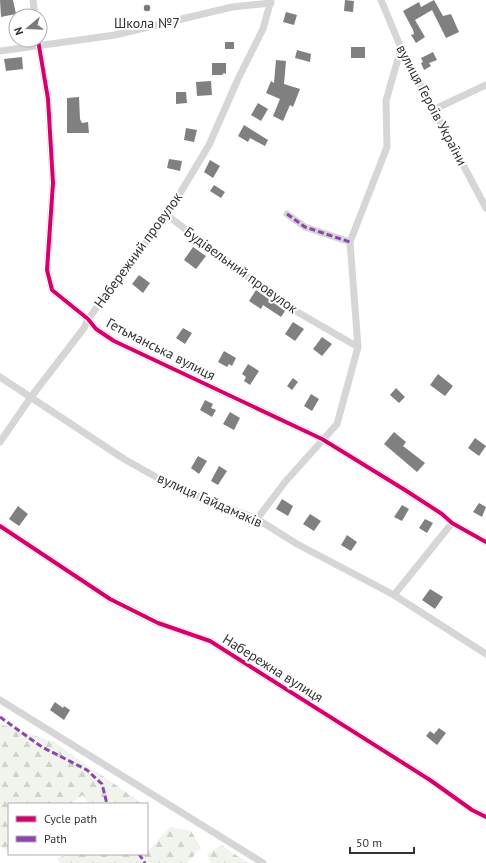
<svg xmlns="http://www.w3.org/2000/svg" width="486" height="863" font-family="'PT Sans',sans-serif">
  <defs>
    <pattern id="forest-firs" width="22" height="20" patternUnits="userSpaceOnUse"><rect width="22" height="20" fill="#f1f4ed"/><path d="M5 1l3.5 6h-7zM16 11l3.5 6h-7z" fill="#cfd2cc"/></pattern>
  </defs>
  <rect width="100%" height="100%" fill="#fff"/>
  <path fill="url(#forest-firs)" d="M0,724l54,18 89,62h-55l-5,-9 -13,9h-61v47l-9,-5z
    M170,827l21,4 10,17 -14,15h-128l-1,-5 9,-4h80v-6l2,2z
    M221,845l27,18h-37l-4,-8z"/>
  <path fill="#808080" d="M0,0h13l3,14 -15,3z
    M345,0l9,1 -1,11 -9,-1z
    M434,0l9,16 8,-2 8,18 -13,6 -14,-28 -17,10 10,17 -9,6 -5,-8 3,-1 -1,-4 -10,-19 16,-9 2,5z
    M286,12l11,3 -3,10 -11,-3z
    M225,42h9v7h-9z
    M351,47h14v11h-14z
    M297,50l14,4 -1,8 -15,-4z
    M433,52l4,8 -8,3 2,3 -7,4 -3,-7 2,-1 -2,-4z
    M22,57l1,12 -17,2 -2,-12z
    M276,60l10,1 -2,23 16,5 -7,18 -3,-2 -7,16 -10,-5 7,-17 -14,-6 5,-12 3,2z
    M212,63h14v11l-2,-1 -2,2h-10z
    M211,81l1,14 -15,1 -1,-14z
    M176,92h10l1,11 -11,1z
    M79,97l1,22 2,4 6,-1 1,11h-22v-35z
    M258,103l10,6 -7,12 -10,-6z
    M244,125l24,15 -3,6 -15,-8 -2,4 -10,-6z
    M186,128l11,2 -3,12 -10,-2z
    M169,159l13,2 -2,10 -13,-3z
    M210,160l10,6 -7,12 -9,-6z
    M214,185l11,7 -4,6 -11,-7z
    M193,247l13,9 -10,13 -12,-9z
    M139,275l11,8 -7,10 -11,-9z
    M256,290l29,21 -4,6 -18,-12 -2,4 -12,-8z
    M293,322l11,7 -9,12 -10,-7z
    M183,328l9,5 -7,11 -9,-6z
    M322,337l10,7 -10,12 -9,-7z
    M224,351l12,7 -4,8 -3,-2 -2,3 -9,-5z
    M248,364l11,7 -9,14 -6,-4 2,-4 -4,-3z
    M438,374l15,12 -8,10 -15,-11z
    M293,378l5,4 -6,8 -5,-4z
    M396,388l9,9 -6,6 -9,-8z
    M311,394l8,5 -7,12 -8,-5z
    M205,400l8,4 -2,4 5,2 -4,7 -12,-7z
    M230,412l10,6 -6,12 -11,-6z
    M394,432l12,10 -3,4 22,17 -8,9 -33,-28z
    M475,438l11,8 -7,10 -11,-8z
    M198,456l9,5 -8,13 -8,-6z
    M219,466l8,5 -9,14 -7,-4z
    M282,499l11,7 -5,10 -12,-7z
    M479,503l7,4 -4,10 -9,-5z
    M402,505l7,4 -7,12 -8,-4z
    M18,506l10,8 -9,12 -10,-7z
    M310,514l11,7 -7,10 -11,-7z
    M425,519l8,4 -6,10 -8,-5z
    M347,535l10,7 -6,9 -10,-6z
    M430,589l13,8 -8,12 -13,-9z
    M55,702l8,6 1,-2 6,4 -6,10 -14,-10z
    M439,728l7,5 -9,12 -11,-9 4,-5 4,3z"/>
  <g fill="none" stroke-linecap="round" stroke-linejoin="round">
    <path stroke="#d6d6d6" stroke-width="7" d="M33,0l2,16
      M381,0l20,48 85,160
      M38,40l10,59 5,84 -6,87 5,20 36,29 8,10 18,12 208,98 83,51 37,24 10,9 34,19
      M0,51l115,-16 117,-28 39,-4
      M435,109l51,-24
      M287,214l18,13 45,15
      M167,215l113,87 78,45
      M0,377l124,82 48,27 85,33 40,25 97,51 92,59
      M0,442l31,-45 53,-69 4,-9 79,-104 42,-70 29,-66 25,-50 8,-29
      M257,519l28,-37 52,-58 21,-77 -8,-105 37,-95 -1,-46 15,-53
      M0,526l110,73 48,24 52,18 220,139 42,30 14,7
      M394,595l58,-72
      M0,700l263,163"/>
    <path stroke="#8e44ad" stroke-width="3" stroke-dasharray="6 3" stroke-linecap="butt" d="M287,214l18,13 45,15
      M0,717l42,30 45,23 15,14 5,20
      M139,854l6,9"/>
    <defs>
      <path id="cycleway" d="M38,40l10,59 5,84 -6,87 5,20 36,29 8,10 18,12 208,98 83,51 37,24 10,9 34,19
        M0,526l110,73 48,24 52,18 220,139 42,30 14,7"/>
    </defs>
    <use href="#cycleway" stroke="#fff" stroke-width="6"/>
    <use href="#cycleway" stroke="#d6006c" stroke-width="4"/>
  </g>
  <circle fill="#7a7a7a" stroke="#fff" stroke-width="1.5" cx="147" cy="8" r="4"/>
  <g text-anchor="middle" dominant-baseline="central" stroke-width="4" stroke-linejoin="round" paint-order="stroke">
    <g font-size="14" fill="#323232" stroke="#fff">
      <text x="147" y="23">Школа №7</text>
    </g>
    <g font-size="14" fill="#323232" stroke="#fff">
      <text transform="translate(432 105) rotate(62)">вулиця Героїв України</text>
      <text transform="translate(138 250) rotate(-54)">Набережний провулок</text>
      <text transform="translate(241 270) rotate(36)">Будівельний провулок</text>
      <text transform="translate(161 349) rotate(27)">Гетьманська вулиця</text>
      <text transform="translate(210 500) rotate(24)">вулиця Гайдамаків</text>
      <text transform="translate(273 668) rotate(32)">Набережна вулиця</text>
    </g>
  </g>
  <rect x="8" y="803" width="140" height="52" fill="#ffffff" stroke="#adadad"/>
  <rect x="16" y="816" width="20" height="6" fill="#d6006c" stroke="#adadad"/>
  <text x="44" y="823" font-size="12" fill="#323232">Cycle path</text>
  <rect x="16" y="836" width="20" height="6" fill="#8e44ad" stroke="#adadad"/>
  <text x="44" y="843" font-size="12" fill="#323232">Path</text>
  <g transform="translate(28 28) rotate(251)"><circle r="19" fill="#ffffff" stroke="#adadad"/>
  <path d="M0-3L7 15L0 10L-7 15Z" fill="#7a7a7a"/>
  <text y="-6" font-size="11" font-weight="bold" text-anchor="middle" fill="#323232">N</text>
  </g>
  <path d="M350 847v6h64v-6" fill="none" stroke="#323232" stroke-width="2"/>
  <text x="356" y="847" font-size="12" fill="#323232" stroke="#ffffff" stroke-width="3" paint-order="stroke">50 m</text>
</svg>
